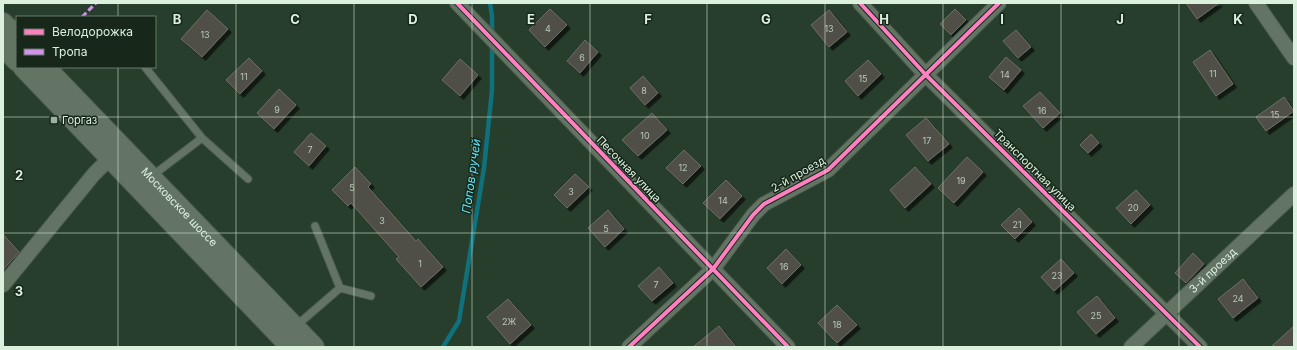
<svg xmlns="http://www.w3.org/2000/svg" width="1297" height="350" font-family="Inter,sans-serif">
  <defs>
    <filter id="shadow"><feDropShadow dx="3.5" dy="3.5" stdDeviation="0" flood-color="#0009"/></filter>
  </defs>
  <rect width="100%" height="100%" fill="#283e2d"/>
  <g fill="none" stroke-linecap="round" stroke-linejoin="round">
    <path stroke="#0f717b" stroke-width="4.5" d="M490,3l2,13v18
      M443,347l16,-26 25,-153 8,-78v-46"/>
  </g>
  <path fill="#4f5046" stroke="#6e6e65" filter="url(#shadow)" d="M1186,3h33l-22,16z
    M550,9l17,16 -22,22 -16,-17z
    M955,9l11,11 -15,15 -11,-11z
    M207,10l21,19 -26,28 -21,-18z
    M829,10l18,22 -18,15 -18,-22z
    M1016,30l15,17 -13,11 -15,-17z
    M585,40l13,12 -18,21 -13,-12z
    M1210,50l23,34 -17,12 -23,-34z
    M1006,57l15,13 -17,20 -15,-13z
    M249,58l13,13 -22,23 -14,-14z
    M460,59l18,16 -18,21 -18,-16z
    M868,60l13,14 -23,22 -13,-15z
    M643,76l15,17 -13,12 -15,-17z
    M279,89l17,16 -22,24 -17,-16z
    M1040,92l20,21 -17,15 -20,-22z
    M1284,97l10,14 -28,20 -10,-14z
    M652,113l15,17 -29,26 -16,-16z
    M926,118l23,26 -21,17 -22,-26z
    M311,133l15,13 -17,20 -15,-14z
    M1091,134l8,9 -11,10 -8,-8z
    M684,150l17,16 -18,18 -17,-16z
    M967,157l16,15 -29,31 -16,-15z
    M355,167l16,17 -3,3 48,54 2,-2 25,28 -22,20 -25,-28 3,-2 -48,-54 -3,3 -16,-16z
    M915,167l16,17 -26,24 -15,-18z
    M575,174l14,13 -22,21 -13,-13z
    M726,180l16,16 -22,23 -17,-16z
    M1136,190l14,15 -19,19 -15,-16z
    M1019,208l13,14 -17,17 -14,-14z
    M608,210l16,19 -19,18 -17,-19z
    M3,234l16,18 -16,18z
    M786,249l15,16 -19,19 -15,-16z
    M1193,253l11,11 -18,19 -11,-10z
    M1061,259l13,14 -20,18 -13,-14z
    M659,267l14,16 -21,18 -14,-15z
    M1243,279l15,19 -25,20 -15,-19z
    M1097,296l18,22 -19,16 -19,-22z
    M508,299l23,26 -21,19 -23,-27z
    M837,305l20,20 -20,18 -19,-20z
    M719,326l17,21h-43z
    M1294,326v21h-23z"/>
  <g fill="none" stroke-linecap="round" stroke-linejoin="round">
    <defs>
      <path id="lane" d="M145,67l57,71 46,41
        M152,176l50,-38
        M315,226l25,62 31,8
        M296,326l44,-38"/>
      <g id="street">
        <path d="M457,3l331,344"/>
        <path d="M860,3l65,71 275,273"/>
        <path d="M1256,3l38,55"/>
        <path d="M3,285l91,-111 23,-23"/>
        <path d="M629,347l84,-78 40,-54 11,-11 64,-34 171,-167"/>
        <path id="s1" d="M1131,347l163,-153"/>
      </g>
      <g id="secondary">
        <path d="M3,23l14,14"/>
        <path d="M3,46l14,15"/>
        <path d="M23,67l268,280"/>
        <path id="s2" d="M45,67l269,280"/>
      </g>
    </defs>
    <use href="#lane" stroke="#495b4d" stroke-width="9"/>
    <use href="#street" stroke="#495b4d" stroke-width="16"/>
    <use href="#secondary" stroke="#495b4d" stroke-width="22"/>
    <use href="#lane" stroke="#637465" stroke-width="7"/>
    <use href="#street" stroke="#637465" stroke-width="14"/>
    <use href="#secondary" stroke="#637465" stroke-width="20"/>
    <path stroke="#d193ec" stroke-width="3" stroke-dasharray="6 3" stroke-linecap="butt" d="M82,17l14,-14"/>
    <defs>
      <path id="cycleway" d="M457,3l331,344
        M860,3l65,71 275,273
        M629,347l84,-78 40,-54 11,-11 64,-34 171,-167"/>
    </defs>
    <use href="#cycleway" stroke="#17281a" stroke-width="6"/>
    <use href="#cycleway" stroke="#ff80c0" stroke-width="4"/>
  </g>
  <path fill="none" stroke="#dbf1dd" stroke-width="1" stroke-opacity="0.55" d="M118,3v14M236,3v344M354,3v344M472,3v344M590,3v344M707,3v344M825,3v344M943,3v344M1061,3v344M1179,3v344M118,67v280M3,117h1291M3,233h1291"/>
  <rect fill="#9cb29f" stroke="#17281a" stroke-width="1.5" x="50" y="116" width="8" height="8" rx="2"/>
  <g text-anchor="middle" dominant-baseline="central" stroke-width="3" stroke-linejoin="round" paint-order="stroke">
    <g font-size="9" fill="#b8c9b7">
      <text x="548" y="28">4</text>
      <text x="829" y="28">13</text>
      <text x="205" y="34">13</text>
      <text x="582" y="57">6</text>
      <text x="1213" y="73">11</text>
      <text x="1005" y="74">14</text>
      <text x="244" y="76">11</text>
      <text x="863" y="78">15</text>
      <text x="644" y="90">8</text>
      <text x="277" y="109">9</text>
      <text x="1042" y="110">16</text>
      <text x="1275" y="114">15</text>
      <text x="645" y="135">10</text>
      <text x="927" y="140">17</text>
      <text x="310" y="149">7</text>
      <text x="683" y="167">12</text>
      <text x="961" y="180">19</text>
      <text x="352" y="187">5</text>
      <text x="571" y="191">3</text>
      <text x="723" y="200">14</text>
      <text x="1133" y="207">20</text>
      <text x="382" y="220">3</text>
      <text x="1017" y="224">21</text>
      <text x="606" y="228">5</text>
      <text x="420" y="263">1</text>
      <text x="784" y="266">16</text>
      <text x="1057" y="275">23</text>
      <text x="656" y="284">7</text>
      <text x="1238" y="298">24</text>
      <text x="1096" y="315">25</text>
      <text x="509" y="321">2Ж</text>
      <text x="837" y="324">18</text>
    </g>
    <g font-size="11" fill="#dbf1dd" stroke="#17281a" text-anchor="start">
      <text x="62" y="120">Горгаз</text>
    </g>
    <g font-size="11" fill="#dbf1dd" stroke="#17281a">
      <text transform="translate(629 169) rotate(46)">Песочная улица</text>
      <text transform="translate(1035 170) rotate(45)">Транспортная улица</text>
      <text transform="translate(798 174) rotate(-30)">2-й проезд</text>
      <text stroke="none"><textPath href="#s2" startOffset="194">Московское шоссе</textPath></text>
      <text stroke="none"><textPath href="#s1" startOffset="112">3-й проезд</textPath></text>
    </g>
    <g font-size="12" font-style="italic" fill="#5fe2f6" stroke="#17281a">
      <text transform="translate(471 176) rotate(-82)">Попов ручей</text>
    </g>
  </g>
  <g font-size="13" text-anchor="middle" font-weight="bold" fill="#dbf1dd" stroke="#17281a" stroke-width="3" stroke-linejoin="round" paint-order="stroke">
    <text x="177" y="24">B</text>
    <text x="295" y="24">C</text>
    <text x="413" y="24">D</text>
    <text x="531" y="24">E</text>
    <text x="648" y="24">F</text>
    <text x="766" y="24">G</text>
    <text x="884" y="24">H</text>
    <text x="1002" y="24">I</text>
    <text x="1120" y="24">J</text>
    <text x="1238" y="24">K</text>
    <text x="19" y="180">2</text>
    <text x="19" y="296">3</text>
  </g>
  <rect width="1297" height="350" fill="none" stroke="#dbf1dd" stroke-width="8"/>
  <rect x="16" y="16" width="140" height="52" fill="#17281a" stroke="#657868"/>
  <rect x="24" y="29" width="20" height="6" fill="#ff80c0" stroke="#657868"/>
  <text x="52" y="36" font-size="12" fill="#dbf1dd">Велодорожка</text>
  <rect x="24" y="49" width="20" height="6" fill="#d193ec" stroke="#657868"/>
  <text x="52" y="56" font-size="12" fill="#dbf1dd">Тропа</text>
</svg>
